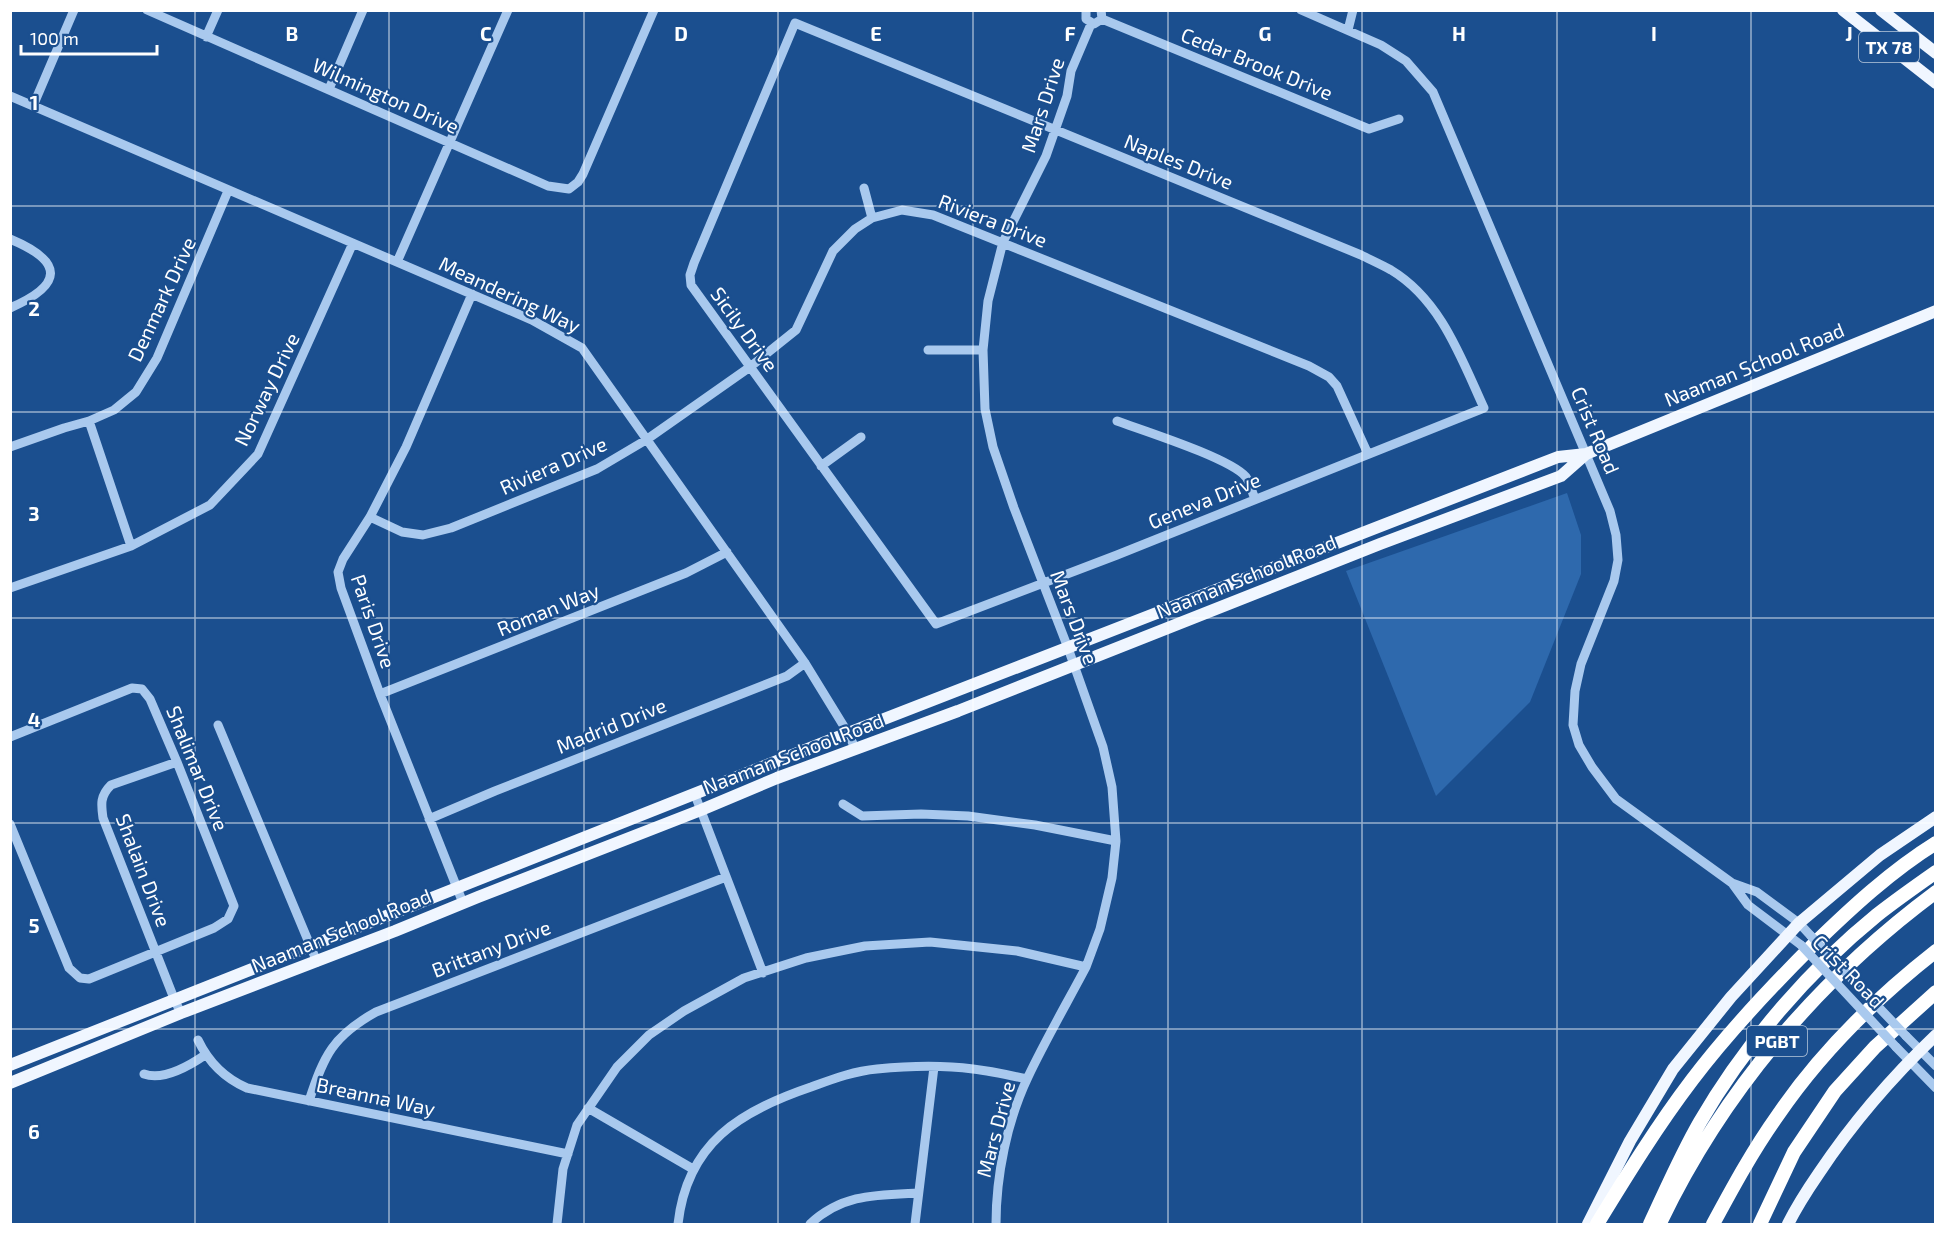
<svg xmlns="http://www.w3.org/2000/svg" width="1946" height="1235" font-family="'Exo 2',sans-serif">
  <rect width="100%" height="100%" fill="#1b4f8f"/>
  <path fill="#2e69ad" d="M1567,493l14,42v39l-51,128 -94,94 -90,-225z"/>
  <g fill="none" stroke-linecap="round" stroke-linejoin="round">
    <path stroke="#a9c9ee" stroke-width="9" d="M147,10l401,176 21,3 9,-7 5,-8 71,-164
      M1086,10v9l8,5 8,-5 -1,-9
      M1301,10l80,35 25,16 27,31 177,419 6,24 2,25 -4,21 -33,83 -6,27 -2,34 6,20 13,22 24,32 116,84 25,9 42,31 12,13
      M1102,19l267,110 30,-10
      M795,23l566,232c10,5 21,10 30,15 50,30 70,88 93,138l-367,147 -181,69 -245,-339 -1,-10 4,-12z
      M1348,30l5,-20
      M206,37l12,-27
      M329,89l34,-79
      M10,96l522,224 50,28 223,315 43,70 7,15
      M33,106l41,-96
      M864,188l8,30
      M10,239c55,23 53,46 0,69
      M397,262l111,-252
      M928,350h55
      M89,421l42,125
      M1117,421c27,10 113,37 129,56 4,6 6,15 9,22
      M10,447l54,-19 25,-7 25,-11 22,-18 21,-34 71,-167
      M821,466l40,-29
      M370,517l32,15 21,3 28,-7 146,-59 49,-29 104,-73 46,-37 37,-79 22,-22 17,-11 30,-8 31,5 376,151 20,11 8,9 31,68
      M10,588l121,-42 79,-41 48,-51 95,-211
      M380,694l306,-121 41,-21
      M218,725l99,237
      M10,737l122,-49 10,1 8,10 27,63 57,144 -6,13 -14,9 -125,51 -9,-1 -11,-10 -59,-144
      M177,762l-66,23c-11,11 -10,19 -8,33l72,183 6,12
      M695,795l68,178
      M843,804l19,12 59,-2 47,2 67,9 81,16
      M429,819l66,-28 292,-115 18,-13
      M1732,883l16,22 53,40
      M463,903l-83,-209 -39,-106 -3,-16 5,-13 27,-42 36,-70 66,-153
      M1906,1036l30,30
      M198,1040c11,23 26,38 49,48l321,66
      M1896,1047l40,41
      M144,1074c20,7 45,-8 61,-19
      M309,1101c15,-46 24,-65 67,-89l350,-135
      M588,1108l105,61
      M557,1224l6,-55 14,-44 40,-58 32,-32 35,-24 60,-33 62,-20 59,-12 65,-4 87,9 69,16
      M678,1224c9,-81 62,-113 133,-137 22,-8 43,-16 66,-18 31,-3 65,-4 96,0 18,2 36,6 54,10
      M810,1224c32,-30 66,-29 108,-31
      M915,1224l19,-157
      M996,1224c0,-48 11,-103 32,-147 18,-38 39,-74 58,-110l14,-38 12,-51 4,-37 -4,-54 -9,-40 -35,-99 -54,-140 -21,-61 -8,-38 -2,-59 5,-49 15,-59 43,-86 21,-60 4,-25 20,-47"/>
    <path stroke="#f0f6ff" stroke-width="12" d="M1843,10l93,73
      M1881,10l55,43
      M10,1065l838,-332 710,-276 28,-3 350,-143
      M10,1083l171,-70 214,-82 83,-34 223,-87 76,-32 181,-67 422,-167 181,-68 25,-22
      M1588,1224l42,-83 43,-72 58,-72 68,-74 81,-68 56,-38
      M1788,1224c9,-18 20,-35 31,-51 34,-51 73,-96 117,-138"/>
    <path stroke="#fff" stroke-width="14" d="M1661,1221c63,-131 158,-242 275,-329
      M1597,1224c30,-49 60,-98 95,-144 37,-49 78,-92 121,-135 38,-37 78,-74 123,-102
      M1650,1224c16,-34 31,-69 50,-102 44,-76 108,-151 177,-207 19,-15 39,-29 59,-43
      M1713,1224c20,-37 40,-74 65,-109 43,-63 98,-117 158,-164
      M1760,1224l34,-72 41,-61 40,-44 61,-55"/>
    <path stroke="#a9c9ee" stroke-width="9" d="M1811,936l95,100
      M1801,945l95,102"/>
  </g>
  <path fill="none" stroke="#fff" stroke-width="1.5" stroke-opacity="0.55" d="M195,10v1214M389,10v1214M584,10v1214M778,10v1214M973,10v1214M1168,10v1214M1362,10v1214M1557,10v1214M1751,10v1214M10,206h1926M10,412h1926M10,618h1926M10,823h1926M10,1029h1926"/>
  <g text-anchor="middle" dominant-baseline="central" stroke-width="4.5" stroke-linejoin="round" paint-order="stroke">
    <g fill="#1b4f8f" stroke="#bbcadd" stroke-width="1.5">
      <rect x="1859" y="32" width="60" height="30" rx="4.5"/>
      <rect x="1747" y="1026" width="60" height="30" rx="4.5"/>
    </g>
    <g font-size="18" font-weight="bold" fill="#fff">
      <text x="1889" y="47">TX 78</text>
      <text x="1777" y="1041">PGBT</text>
    </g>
    <g font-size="20" fill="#fff" stroke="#1b4f8f">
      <text transform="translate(1257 63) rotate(22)">Cedar Brook Drive</text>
      <text transform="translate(386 95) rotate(24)">Wilmington Drive</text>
      <text transform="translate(1042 105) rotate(-72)">Mars Drive</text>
      <text transform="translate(1179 161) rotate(22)">Naples Drive</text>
      <text transform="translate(993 220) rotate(21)">Riviera Drive</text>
      <text transform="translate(510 294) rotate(25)">Meandering Way</text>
      <text transform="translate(161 299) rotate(-65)">Denmark Drive</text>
      <text transform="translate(745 329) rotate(54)">Sicily Drive</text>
      <text transform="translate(1754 364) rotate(-22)">Naaman School Road</text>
      <text transform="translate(266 389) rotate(-64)">Norway Drive</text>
      <text transform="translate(1596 430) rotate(67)">Crist Road</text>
      <text transform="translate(553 465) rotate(-24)">Riviera Drive</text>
      <text transform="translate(1204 500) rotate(-22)">Geneva Drive</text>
      <text transform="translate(1246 576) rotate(-22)">Naaman School Road</text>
      <text transform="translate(548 609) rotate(-22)">Roman Way</text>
      <text transform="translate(1075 617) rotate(69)">Mars Drive</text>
      <text transform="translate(374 621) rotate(71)">Paris Drive</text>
      <text transform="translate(611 725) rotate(-22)">Madrid Drive</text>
      <text transform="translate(793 753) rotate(-21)">Naaman School Road</text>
      <text transform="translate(198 768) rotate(68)">Shalimar Drive</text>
      <text transform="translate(144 870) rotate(69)">Shalain Drive</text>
      <text transform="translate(341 930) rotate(-22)">Naaman School Road</text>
      <text transform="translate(491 948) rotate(-21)">Brittany Drive</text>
      <text transform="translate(1849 971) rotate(46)">Crist Road</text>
      <text transform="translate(376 1096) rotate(12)">Breanna Way</text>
      <text transform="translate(995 1129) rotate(-75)">Mars Drive</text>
    </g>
  </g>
  <g font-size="20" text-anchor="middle" font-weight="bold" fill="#fff" stroke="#1b4f8f" stroke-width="4.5" stroke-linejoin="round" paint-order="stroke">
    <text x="292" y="41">B</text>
    <text x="486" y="41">C</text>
    <text x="681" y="41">D</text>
    <text x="876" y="41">E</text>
    <text x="1070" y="41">F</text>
    <text x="1265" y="41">G</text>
    <text x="1459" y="41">H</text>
    <text x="1654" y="41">I</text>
    <text x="1849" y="41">J</text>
    <text x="34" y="110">1</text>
    <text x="34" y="316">2</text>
    <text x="34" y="521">3</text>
    <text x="34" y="727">4</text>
    <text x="34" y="933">5</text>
    <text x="34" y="1139">6</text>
  </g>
  <rect width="1946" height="1235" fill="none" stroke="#ffffff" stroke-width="24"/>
  <path d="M21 45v9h136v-9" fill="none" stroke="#ffffff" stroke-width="3"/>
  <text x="30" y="45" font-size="18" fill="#ffffff" stroke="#1b4f8f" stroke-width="4.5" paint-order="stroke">100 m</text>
</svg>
